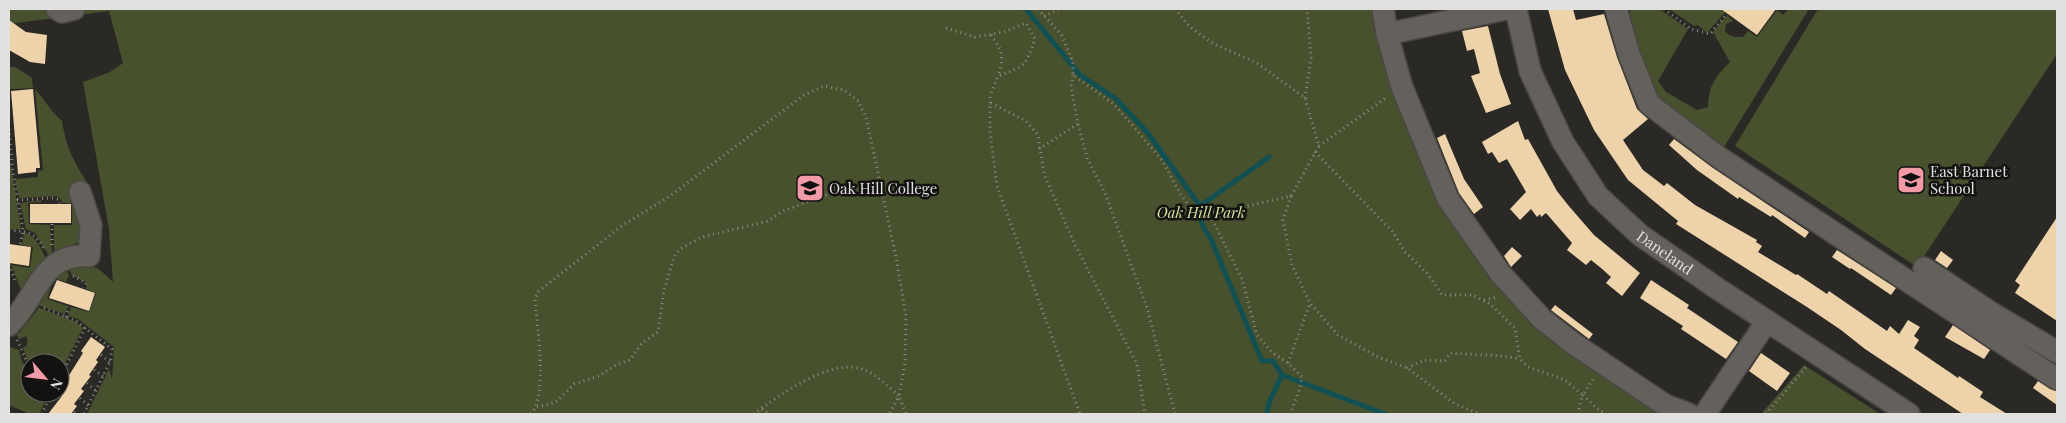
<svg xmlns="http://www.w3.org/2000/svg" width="2066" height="423" font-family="'Playfair Display',serif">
  <rect width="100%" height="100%" fill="#2b2925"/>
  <path fill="#48512e" d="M9,9h1368l10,58 125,228 165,119h-1590l22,-45 3,10 2,-32 -36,-28 -10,-3 3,-9 18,5 7,-19 -10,-4 1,-6 -15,-8 -6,-12c25,0 30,2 47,19l-4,-53 -26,-147 27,-10 13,-9 -14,-52 -100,13z
    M1629,9h30l29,20 -30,52 8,11 31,18 11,-3c1,-22 7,-30 22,-45l-17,-30 14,-17 6,6 -7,3 -1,7c5,6 10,6 18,6l5,-6 9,6 20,-27 6,5 5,-6h21l-85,138c-15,-9 -47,-28 -58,-40 -17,-21 -32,-72 -37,-98z
    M1669,9h59l-21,24 -9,-8 -4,1z
    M1818,9h239v45l-140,213 -182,-121z
    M9,67h6l17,11 1,10 -23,1 -1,7z
    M35,89c10,11 16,23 27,32 5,30 12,40 27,65l-19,7 9,30v19l-25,11v-28h18v-22h-9l-5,-7 -39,2 -4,-19 23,-2v-6l5,-1z
    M9,159h1l11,70 -12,1z
    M41,200v2l-13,1 1,21 21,1 2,30 -3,1 -14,-23 -9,-4 -6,-26z
    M24,232c13,5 16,15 22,27l-24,33 -11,-27 19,3 3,-21 -11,-2z
    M63,265l6,10 -3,7 -12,-4 -7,21 21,7 -3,8 -30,-10z
    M37,307l39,15 7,6 -23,45v-10h-30v2l-7,-17 4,-3v-9l-8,3 -3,-6h3l19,-24z
    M9,347l10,3 3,12 8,10v21h20l-11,21h-9l-21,-9z
    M1804,365l76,49h-119z"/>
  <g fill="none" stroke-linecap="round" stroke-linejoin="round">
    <path stroke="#115153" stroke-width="5" d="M1026,9l54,66 35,23 32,34 53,74 2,19 9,14 51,122h11l9,14c-5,13 -15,26 -15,39
      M1200,206l69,-49
      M1282,375l103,39"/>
  </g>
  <path fill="#edd2aa" d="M1548,9h25l3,11 28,-6 13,43 20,52 11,10 -25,21 20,30 21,16 3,-3 28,22 62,35 -1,2 6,4 -4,6 38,23 1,-1 30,20 2,-3 58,40 3,-5 9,8 9,-14 12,7 -6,9 5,4 -5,8 44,30 1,-2 24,16 -3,5 27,17h-44l-98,-65 -24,-19 -34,-23 -131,-83 2,-3 -50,-41 -34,-50 -29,-60z
    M1721,9h55l-19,26z
    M9,20l17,12 21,3 -2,29 -15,-2 -21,-12z
    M1488,26l12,48 11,30 -25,9 -15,-37 9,-3 -6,-24 -7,2 -5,-20z
    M33,89l7,79h-4v4l-18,2 -7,-83z
    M1518,121l7,19 3,-1 29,52 11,14 26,30 46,38 -18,23 -16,-13 5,-6 -10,-9 -10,-8 -5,5 -19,-15 5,-7 -26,-30 -5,4 -1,-3 -3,3 -6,-8 -11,11 -10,-11 16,-17 -19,-33 -8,4 -7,-11 -4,2 -6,-12z
    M1445,134l19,45 19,28 -9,7 -15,-21 -22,-55z
    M1674,139l39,29 96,64 -4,6 -33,-23 -1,2 -32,-20 -1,2 -41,-29 -28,-25z
    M30,204h41v19h-41z
    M2057,217v104l-42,-28 5,-8 -5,-4z
    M9,244l22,3 -2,19 -20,-3z
    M1512,247l10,9 -11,11 -7,-11z
    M1837,250l59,38 -5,7 -40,-27 -1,1 -18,-12z
    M1941,251l12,9 -6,8 -12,-8z
    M57,280l38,13 -6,18 -40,-13z
    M1651,280l38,25 -2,3 51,34 -12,17 -45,-30 2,-3 -43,-28z
    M1555,305l38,29 -4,5 -38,-29z
    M1953,325l37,25 -6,9 -39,-22z
    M91,337l14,10 -9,13 2,2 -9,13 2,1 -10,13 3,2 -10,13 3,2 -6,8h-23l14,-18 -3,-2 10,-12 -3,-2 17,-27 -2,-2z
    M1761,353l29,20 -13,18 -28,-20z
    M2038,381l12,8 7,2v14l-24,-17z"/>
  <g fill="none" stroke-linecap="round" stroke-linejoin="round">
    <defs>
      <g id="minor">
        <path d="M57,9l5,3 12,-3"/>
        <path d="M1383,9l4,25 119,-25"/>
        <path id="s1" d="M1516,9l14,62 33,71 35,54 42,39 78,54 191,125"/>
        <path d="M1616,9l13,45 20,50 71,54 337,221"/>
        <path d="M1387,34l15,53 46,112 52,74 42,46 32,25 91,61 24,9"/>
        <path d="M1924,268l66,44 67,40"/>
        <path d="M9,325c28,-27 32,-73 80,-69l2,-31 -11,-33"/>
        <path d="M1705,414l62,-93"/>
      </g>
    </defs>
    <use href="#minor" stroke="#4a4744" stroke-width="24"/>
    <path stroke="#8d8b88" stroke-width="3" stroke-dasharray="1 4" stroke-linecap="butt" d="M1038,9l23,25 12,28v13l41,29 48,56 19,35 13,17 15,1 33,66 15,56 16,18 15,10 14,14 -2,11 -10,26
      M1175,9l15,18 24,17 43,19 48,35 14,48 -28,50 -56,13 -26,4
      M1664,9l27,20 19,5 16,-19
      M1044,16l16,-7
      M946,28l29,9 29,-5 22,-9 9,16c-10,28 -10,27 -37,37l-8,20v35l7,55 83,228
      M991,35c12,17 13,21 7,41
      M1073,75l-2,11 7,38 9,34 18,35 42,115 28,106
      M9,98h2
      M1305,98l6,-40 -4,-49
      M991,103l35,18 12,14 6,39 30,69 63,121 8,50
      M9,129l4,43 10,58 -3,15
      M1319,146l68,-49
      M1039,149l39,-25
      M1315,152l78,80 12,20 23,22 14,21h31l17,9 25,24 5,31 8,8 37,13 18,15 10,-16
      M1291,196l-8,24 9,45 18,38 28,32 40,22 29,11 48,36 25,10
      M17,200l36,-2 5,1 2,4
      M52,224v22
      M9,231c18,-1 28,3 36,20
      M9,265l7,18
      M73,276l13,7 -2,5
      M1484,300l14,-3
      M44,308l32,13 36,28 -2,13 -26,52
      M66,317l3,-10
      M17,340l13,28
      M101,355l9,7
      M1288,363l22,-60
      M1407,368l17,-8 21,1 5,-8c23,2 48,1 70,6
      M94,370l9,6
      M60,378l25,-50
      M87,383l9,8
      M60,391v1
      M1583,395l12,12 11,7
      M80,398l9,8
      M537,407l19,-5 18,-18 25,-8 17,-11 14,-5 11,-16 17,-12 6,-42 10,-33 6,-8 22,-12 66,-16 15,-10 65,-24 33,-5
      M762,409l7,5
      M74,412l3,2
      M42,414l10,-21
      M531,414c17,-18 6,-89 4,-115l4,-8 84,-66 47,-29 134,-101 20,-9 20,4 14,11 8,16 30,140 10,59 -1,47 -6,33 7,18
      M754,414c24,-18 76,-56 108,-45 13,4 27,18 37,27l-10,18
      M1578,414l4,-18
      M1766,414l40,-47"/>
    <use href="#minor" stroke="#64615d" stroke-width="21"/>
  </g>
  <defs>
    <symbol id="school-square" viewBox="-11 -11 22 22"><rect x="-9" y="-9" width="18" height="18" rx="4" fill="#f39aa7" stroke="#131210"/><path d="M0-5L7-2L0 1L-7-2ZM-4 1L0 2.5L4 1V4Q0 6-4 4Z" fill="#111"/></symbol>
    <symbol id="university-square" viewBox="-11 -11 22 22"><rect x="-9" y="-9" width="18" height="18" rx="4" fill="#f39aa7" stroke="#131210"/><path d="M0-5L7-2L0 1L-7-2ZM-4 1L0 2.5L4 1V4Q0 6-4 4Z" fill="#111"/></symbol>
  </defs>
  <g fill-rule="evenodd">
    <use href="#school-square" x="1895" y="164" width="32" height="32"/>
    <use href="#university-square" x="794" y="172" width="32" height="32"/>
  </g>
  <g text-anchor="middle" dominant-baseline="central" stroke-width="5" stroke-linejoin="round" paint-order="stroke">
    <g font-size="15" fill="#e3e1df" stroke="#131210" text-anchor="start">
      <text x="1930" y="171">East Barnet<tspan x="1930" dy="17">School</tspan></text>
      <text x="829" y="188">Oak Hill College</text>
    </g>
    <g font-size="15" font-style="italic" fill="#d1e39f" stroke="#131210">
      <text x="1201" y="212">Oak Hill Park</text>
    </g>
    <g font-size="15" fill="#e3e1df" stroke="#131210">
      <text stroke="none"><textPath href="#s1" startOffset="294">Daneland</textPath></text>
    </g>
  </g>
  <rect width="2066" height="423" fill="none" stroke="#e3e1df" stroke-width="20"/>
  <g transform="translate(45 378) rotate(118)"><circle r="24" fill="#131210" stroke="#666563"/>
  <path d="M0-4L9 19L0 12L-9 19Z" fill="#f39aa7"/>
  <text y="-8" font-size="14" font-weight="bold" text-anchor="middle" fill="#e3e1df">N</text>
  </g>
</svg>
